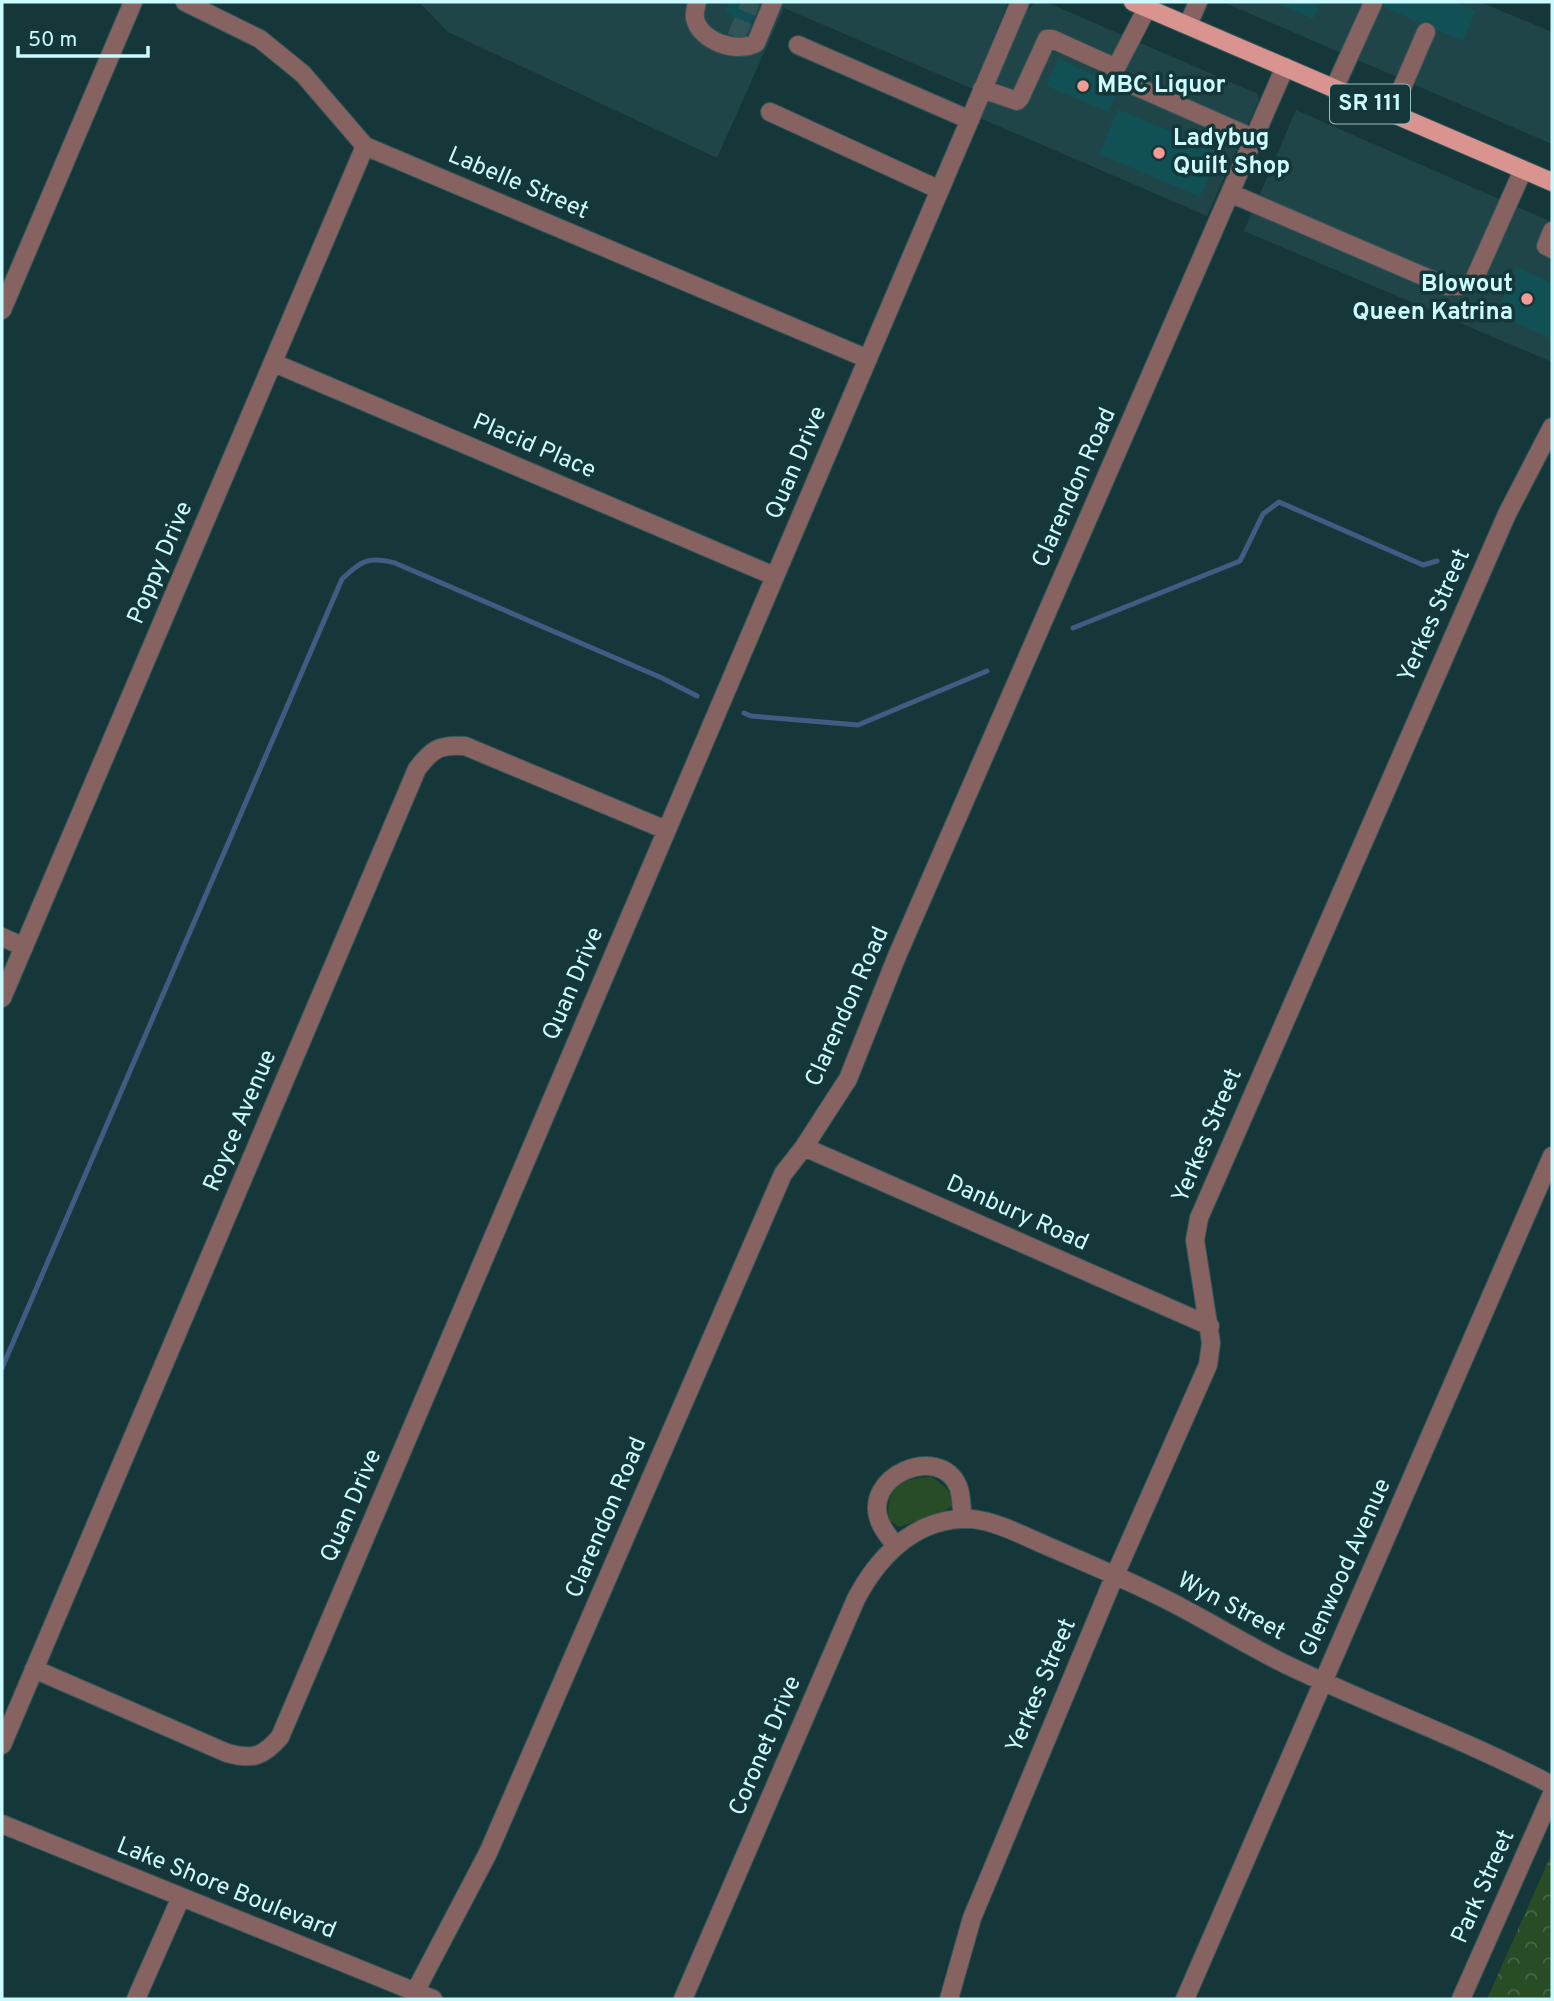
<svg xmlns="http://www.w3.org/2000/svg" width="1554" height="2001" font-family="Overpass,sans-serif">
  <defs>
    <pattern id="park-crowns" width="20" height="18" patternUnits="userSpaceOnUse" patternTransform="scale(1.75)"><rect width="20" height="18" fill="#284c26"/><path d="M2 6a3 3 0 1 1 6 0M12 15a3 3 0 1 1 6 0" fill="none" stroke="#466747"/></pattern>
  </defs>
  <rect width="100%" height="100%" fill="#16373a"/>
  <path fill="#1f4548" d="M419,2h589l-35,87 -189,-81 -67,150 -269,-126z
    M1036,2h10l212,92 1,6 -52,116 -227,-98 44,-105z
    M1223,2h257l72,30v112z
    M1296,110l256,112v140l-308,-131z"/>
  <path fill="#284c26" d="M931,1477c13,8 21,13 21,29l-7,5 -46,16 -10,-7c-4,-32 12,-42 42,-43z"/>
  <path fill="url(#park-crowns)" d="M1552,1853v146h-65z"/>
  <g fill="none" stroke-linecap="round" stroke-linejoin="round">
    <path stroke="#3f5d83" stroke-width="5" d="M1073,628l167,-67 23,-47 16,-12 144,63 14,-4
      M744,713l7,3 107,9 129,-54
      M2,1368l340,-789c19,-18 26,-23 53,-16l267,115 35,18"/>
  </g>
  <path fill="#115055" d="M729,2h32l-17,33 -14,-1 7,-14 -12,-8z
    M1275,2h46l-8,17z
    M1384,2h71l21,9 -13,30 -26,-11 -7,-9 -10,2 -36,-16z
    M1058,59l62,27 -12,26 -62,-26z
    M1118,109l102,43 -20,45 -101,-43z
    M1516,267l36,16v56l-57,-24z"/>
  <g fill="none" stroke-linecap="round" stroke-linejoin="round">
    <path stroke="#315458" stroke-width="18" stroke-dasharray="18 9" stroke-linecap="butt" d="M736,37l15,-35"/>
    <defs>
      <path id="minor" d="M185,2l75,37 43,35 62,72 503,213
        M697,2c-1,5 -3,11 -2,16 4,23 42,36 61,25l17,-41
        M1188,25l10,-23
        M798,45l172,75
        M1135,86l118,52
        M982,89l35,12 3,-3 27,-59h5l60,27h5l30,-58
        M1334,89l39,-86
        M770,112l170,78
        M1391,113l35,-81
        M1230,193l216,93h13l14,-4 50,-112
        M1552,231l-6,15 6,3
        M2,310l131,-308
        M274,363l500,213
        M2,937l22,10
        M2,998l363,-852
        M804,1147l406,179
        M895,1545c-5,-7 -12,-15 -15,-23 -19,-46 59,-79 78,-36 4,9 3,23 5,33
        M34,1669l193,84c25,7 36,4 53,-16l740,-1735
        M2,1745l415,-976c15,-20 23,-25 48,-23l201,84
        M2,1824l431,175
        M415,1992l73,-139 295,-679 21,-27 44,-68 49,-123 388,-889
        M136,1999l45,-102
        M683,1999l173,-400c21,-40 55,-77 104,-80 29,-2 59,15 85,26 39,17 78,33 116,52 43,21 83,47 126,68 88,42 179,75 265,120
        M949,1999l23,-81 143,-343 93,-210 3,-22 -16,-103 4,-22 308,-704 45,-87
        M1185,1999l367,-843
        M1461,1999l91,-205"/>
      <path id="major" d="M1133,2l419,180"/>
    </defs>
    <use href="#minor" stroke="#33565a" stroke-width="20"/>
    <use href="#major" stroke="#33565a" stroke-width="20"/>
    <use href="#minor" stroke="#866361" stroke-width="18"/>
    <use href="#major" stroke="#da9490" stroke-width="18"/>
  </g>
  <g fill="#f59b97" stroke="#16373a" stroke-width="2.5">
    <circle cx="1083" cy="86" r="7"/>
    <circle cx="1159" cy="153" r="7"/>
    <circle cx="1527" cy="299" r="7"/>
  </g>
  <g text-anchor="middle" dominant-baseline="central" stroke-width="7" stroke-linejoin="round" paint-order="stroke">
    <rect fill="#16373a" stroke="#95c0c4" stroke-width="2" x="1330" y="84.5" width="80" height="39" rx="5"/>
    <g font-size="23" font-weight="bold" fill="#cbfbff">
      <text x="1370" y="104">SR 111</text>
    </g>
    <g font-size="24" font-weight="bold" fill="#cbfbff" stroke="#16373a" text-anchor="start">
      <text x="1097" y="86">MBC Liquor</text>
      <text x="1173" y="139">Ladybug<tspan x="1173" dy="28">Quilt Shop</tspan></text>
      <text x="1513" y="285" text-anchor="end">Blowout<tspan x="1513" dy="28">Queen Katrina</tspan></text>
    </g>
    <g font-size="24" fill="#cbfbff" stroke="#16373a">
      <text transform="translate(518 184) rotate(23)">Labelle Street</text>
      <text transform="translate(534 447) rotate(23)">Placid Place</text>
      <text transform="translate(797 463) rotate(-67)">Quan Drive</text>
      <text transform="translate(1075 488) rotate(-66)">Clarendon Road</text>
      <text transform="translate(161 563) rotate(-67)">Poppy Drive</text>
      <text transform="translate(1435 616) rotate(-66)">Yerkes Street</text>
      <text transform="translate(574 984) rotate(-67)">Quan Drive</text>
      <text transform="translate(848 1007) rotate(-66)">Clarendon Road</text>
      <text transform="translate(241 1121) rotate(-67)">Royce Avenue</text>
      <text transform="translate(1208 1136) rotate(-67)">Yerkes Street</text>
      <text transform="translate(1017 1214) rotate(24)">Danbury Road</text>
      <text transform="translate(352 1506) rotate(-67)">Quan Drive</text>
      <text transform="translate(607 1518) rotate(-67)">Clarendon Road</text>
      <text transform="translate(1346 1568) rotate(-66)">Glenwood Avenue</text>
      <text transform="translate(1231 1607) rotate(28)">Wyn Street</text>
      <text transform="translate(1042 1686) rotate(-67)">Yerkes Street</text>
      <text transform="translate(766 1746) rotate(-67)">Coronet Drive</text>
      <text transform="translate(1484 1887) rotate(-66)">Park Street</text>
      <text transform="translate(226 1889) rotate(22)">Lake Shore Boulevard</text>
    </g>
  </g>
  <rect width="1554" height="2001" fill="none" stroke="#cbfbff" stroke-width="7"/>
  <path d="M18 46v10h130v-10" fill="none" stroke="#cbfbff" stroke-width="3.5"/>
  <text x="28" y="46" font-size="21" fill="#cbfbff" stroke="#16373a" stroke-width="5" paint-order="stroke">50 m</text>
</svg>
